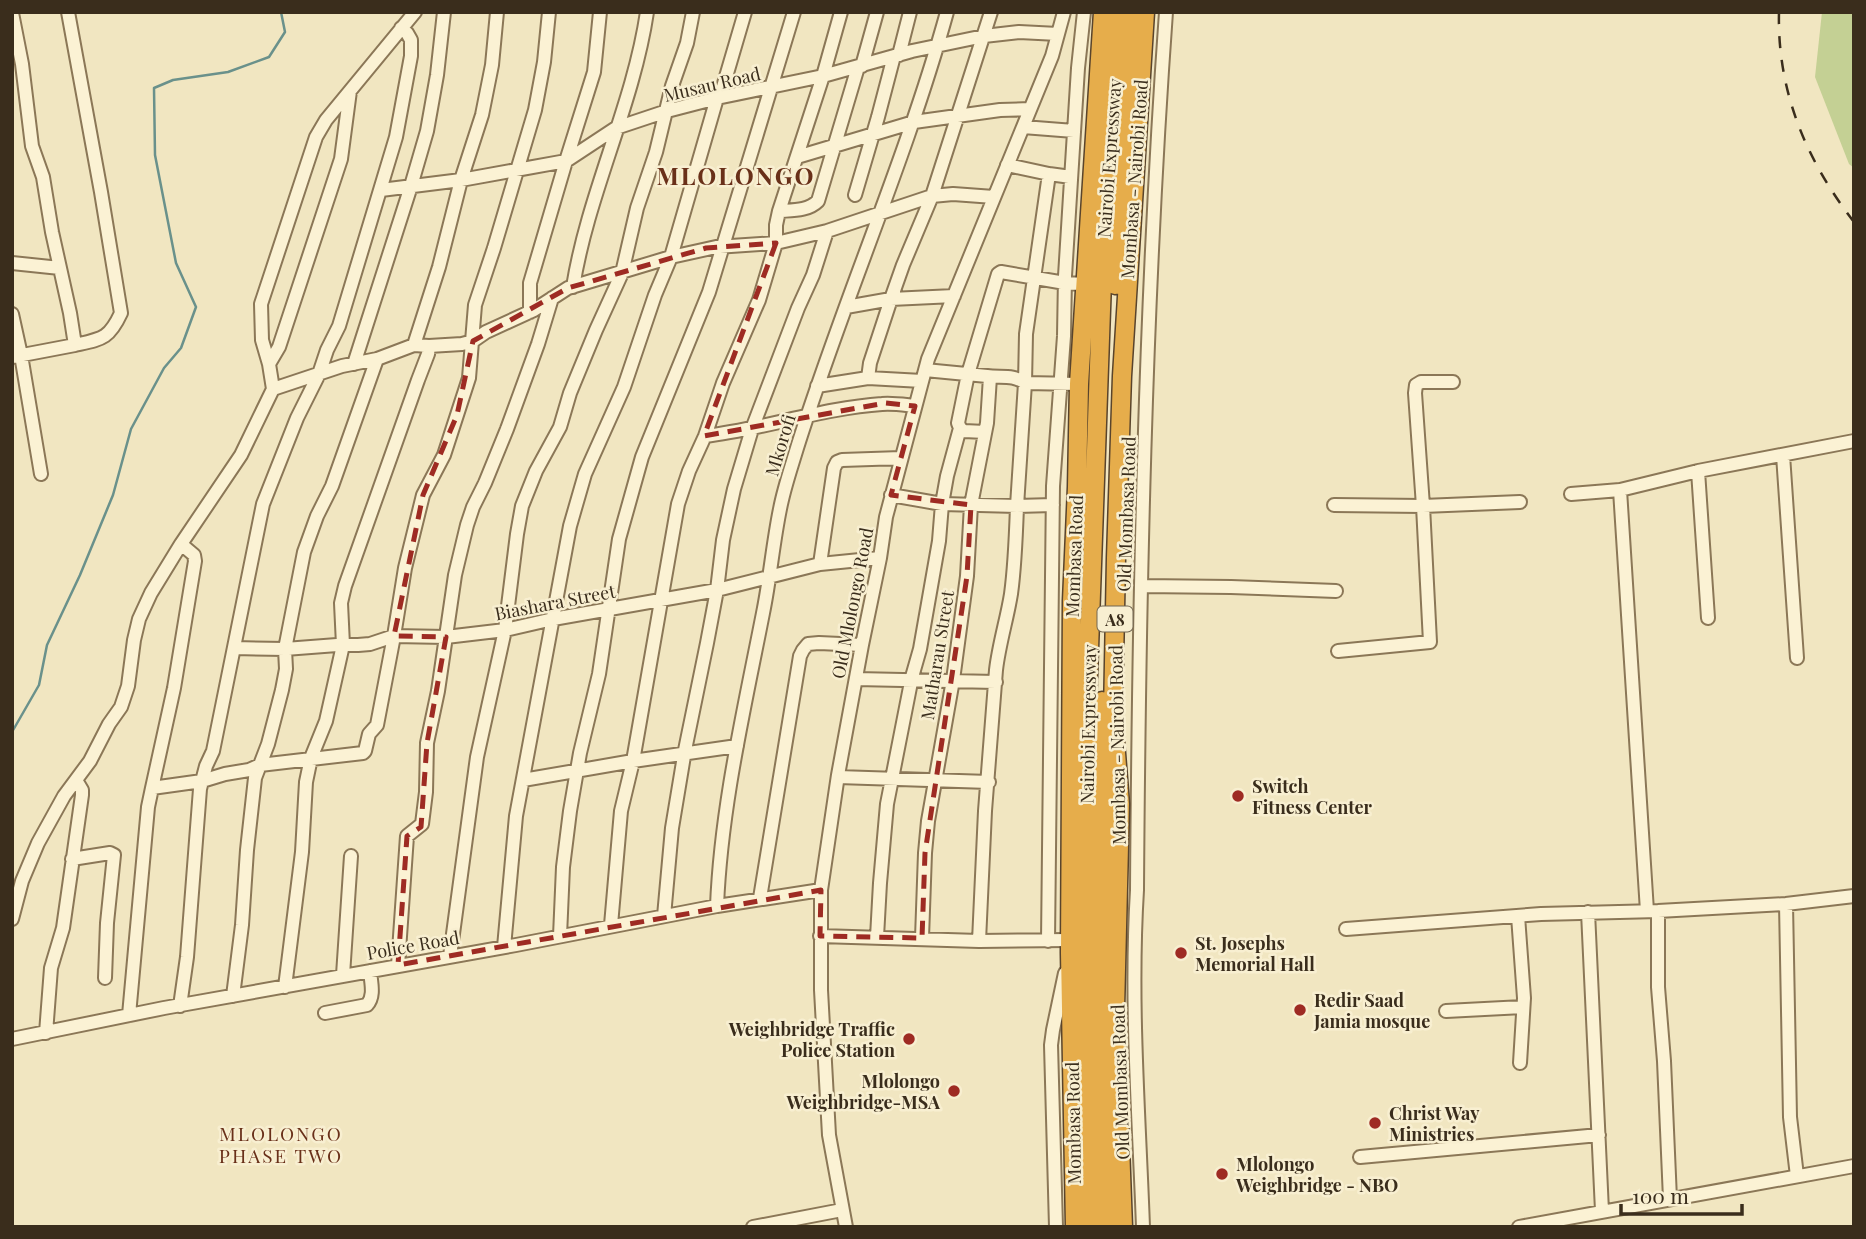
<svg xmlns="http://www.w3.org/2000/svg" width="1866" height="1239" font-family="'Playfair Display',serif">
  <rect width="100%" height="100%" fill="#f1e6c1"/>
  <path fill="#c4d094" d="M1822,12h32v156l-5,-4 -34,-87z"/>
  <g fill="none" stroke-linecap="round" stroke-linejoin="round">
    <path stroke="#6a918b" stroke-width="2.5" d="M12,732l27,-47 8,-40 33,-70 33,-80 18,-66 33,-61 17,-20 15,-41 -20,-44 -21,-108 -1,-67 19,-8 55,-8 41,-15 16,-25 -4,-20"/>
    <defs>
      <path id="minor" d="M68,12l33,180 20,121c-12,26 -19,26 -46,32
        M12,13l10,51 10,82 11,31 9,55 18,81 5,32 -63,12
        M899,55l11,-43
        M862,66l15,-54
        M1023,127l51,4
        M797,157l117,-35 86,-12 30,-1
        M1007,165l42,9 22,3
        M1049,174l-23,160 -1,49 -8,123 36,-1
        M381,190l80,-10 105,-19 50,-33 51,-17 50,-13 106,-22 89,-25 72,-15 35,-4 39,2
        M855,195l23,-78 16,-61
        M779,211c14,-1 29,0 39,-10l40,-134
        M12,263l48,5
        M573,287c15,-94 60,-181 74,-275
        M846,307l45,-8 63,-3
        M530,312v-29l36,-122 28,-89 6,-60
        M12,314l9,41 20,119
        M414,345l25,-78 22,-87 21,-65 10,-50 5,-53
        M269,364l10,-17 62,-188 9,-68
        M354,364l57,-178 16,-55 10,-56 7,-63
        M925,370c21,2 42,4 62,6 14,2 26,-2 38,7l54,1
        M868,378l2,-15 21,-64 12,-34 29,-69 59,-184
        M817,386l51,-8 54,3
        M273,389l-4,-25 -7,-24 -1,-36 55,-167 10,-17 89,-108
        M985,432l-21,-1 -4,-3 -2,-5 10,-49 30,-100 3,-2 64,11 20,1
        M705,436c59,-7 118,-28 177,-32 11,-1 23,1 33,2
        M1783,455l14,203
        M1698,471l10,147
        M1620,490l78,-19 156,-30
        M1571,494l49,-4 27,421
        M891,495l51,9 75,2c-1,29 -2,59 -6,88 -4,25 -12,50 -15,76l-11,141 -6,130
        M1334,505l89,1 -8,-113 1,-8 5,-3h32
        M820,564l14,-96 3,-6 5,-2 59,-2
        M1142,586l89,1 105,4
        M234,648l51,1 52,-4h21l12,-1 24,-8 52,1 59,-7 48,-11 164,-29 103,-26 60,-6
        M1338,651l92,-9 -7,-136 97,-4
        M856,679l140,3
        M838,777l151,5
        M523,780l110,-19 104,-15
        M152,788l22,-100 21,-127 -1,-6 -13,-11
        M72,859l38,-6 4,2 -7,68 -2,55
        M760,898l40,-242 3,-6 5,-6 11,-1 43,2
        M1786,904l4,213 7,59
        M717,906c4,-98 27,-196 46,-293 7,-34 10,-70 17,-104 4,-21 11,-41 17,-61 46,-147 109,-288 150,-436
        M1658,911v76l6,74 6,138
        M1588,912l14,299
        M664,916l8,-88 13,-78 22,-107 10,-53 6,-50 11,-51 18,-60 46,-121 15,-33 14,-44
        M1518,916l6,82 -4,65
        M12,919l10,-38 16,-38 26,-47 26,-35 19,-37 12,-17 7,-21 6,-46 5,-21 12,-26 30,-49 60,-89 32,-66 69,-23 35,-7 37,-14 15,1
        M611,925l10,-114 12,-50 45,-257 11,-33 16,-35 18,-53 36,-83 17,-57v-18l3,-14 44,-135 18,-64
        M1346,929l195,-15 117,-3 128,-7 68,-8
        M560,936l3,-69 7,-56 10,-58 19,-79 20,-135 23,-82 67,-165 85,-280
        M820,936l159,5 91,-1
        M877,937l3,-54 7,-79 25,-127 8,-28 19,-108 3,-37 5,-28 13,-48
        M922,938l3,-85 3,-32 25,-141 14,-104 4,-71 16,-82 3,-46
        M1048,941l5,-455 11,-150 1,-60 13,-208 6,-56
        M504,947l12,-131 54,-290 15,-52 39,-87 31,-92 16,-38 46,-159 6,-11 22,-75
        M450,956l27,-199 28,-127 12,-96 5,-28 14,-35 24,-44 10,-34 26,-63 26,-57 15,-65 19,-56 16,-66 15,-43 6,-31
        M398,965l9,-129 15,-12 4,-32 1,-49 11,-52 17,-116 12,-50 6,-18 12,-24 22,-54 31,-85 14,-46
        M343,975l8,-119
        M285,987l17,-135 4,-70 5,-24 15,-37 17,-76 -2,-42 4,-17 73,-206 10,-26 1,-8 33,-2 11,-3 13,-9 48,-22 34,-22 103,-31 45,-10 60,-4 51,-12 105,-35 21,-2 41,3
        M233,996l9,-71 5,-75 8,-72 13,-34 14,-54 4,-21 -1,-20 19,-97 13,-36 15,-30 45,-127
        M180,1006l7,-49 13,-168 6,-23 7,-15 50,-247 34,-86 22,-44 8,-24 12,-24 57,-189 15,-81v-16l-4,-7 -6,-5
        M1446,1011l77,-4
        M325,1013l42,-8c8,-9 4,-22 3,-34
        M129,1015l19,-208 4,-19 50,-7 23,-7 24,-4 11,-5 103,-12 2,-2 4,-17 8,-9 17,-89 11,-68 18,-73 21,-40 25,-77 6,-73 19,-57 41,-138 9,-48 5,-50
        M46,1033l5,-65 12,-40 19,-133v-5l-6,-10
        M12,1039l152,-31 352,-63 201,-39 104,-16
        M1360,1157l239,-22
        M753,1227l89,-17
        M846,1227l-17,-92 -8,-145v-100l17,-115 24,-130 18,-87 6,-41 42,-158 124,-303 12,-44
        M1056,1227l-5,-182 2,-15 12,-57
        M1143,1227c-4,-112 -13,-225 -6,-337 2,-293 8,-586 29,-878
        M1519,1227l335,-61"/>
      <path id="highway" d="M1115,285l5,-100 13,-173
        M1102,701v378l4,148
        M1075,1227l-5,-274 2,-352 5,-114 2,-103 24,-372
        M1093,1227l-7,-241 -1,-224 19,-537 16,-213
        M1123,1227l-8,-218 5,-205 -7,-89 3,-157 6,-182 23,-364"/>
    </defs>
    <use href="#minor" stroke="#8b7757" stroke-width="16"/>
    <use href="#highway" stroke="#59442c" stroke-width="21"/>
    <use href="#minor" stroke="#fbf2d4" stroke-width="12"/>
    <use href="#highway" stroke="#e6ad4b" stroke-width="18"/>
    <path stroke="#3a2d1c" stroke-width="2.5" stroke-dasharray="12 12" stroke-linecap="butt" d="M1779,12c-2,79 27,148 75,210"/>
  </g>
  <path fill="none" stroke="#9e2b23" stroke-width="5" stroke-dasharray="14 9" stroke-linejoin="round" d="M776,243l-72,193 181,-33 30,3 -24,89 80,10 -4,71 -42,277 -3,85 -102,-2 1,-46 -423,75 9,-129 14,-9 6,-84 19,-106 -52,-1 29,-141 34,-80 16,-74 95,-53 138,-40z"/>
  <g fill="#9e2b23" stroke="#f8efd1" stroke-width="2.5">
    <circle cx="1238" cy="796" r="7"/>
    <circle cx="1181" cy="953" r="7"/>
    <circle cx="1300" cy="1010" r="7"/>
    <circle cx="909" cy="1039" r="7"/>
    <circle cx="954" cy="1091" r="7"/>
    <circle cx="1375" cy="1123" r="7"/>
    <circle cx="1222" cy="1174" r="7"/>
  </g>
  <g text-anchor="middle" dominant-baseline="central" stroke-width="5" stroke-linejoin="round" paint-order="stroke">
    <rect fill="#f8efd1" stroke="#736752" stroke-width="2" x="1097.5" y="606.5" width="35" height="25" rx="5"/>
    <g font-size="16" font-weight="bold" fill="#3a2d1c">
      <text x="1115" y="619">A8</text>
    </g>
    <g font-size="18" fill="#3a2d1c" stroke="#f8efd1">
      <text transform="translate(712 84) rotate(-13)">Musau Road</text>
      <text transform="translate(1109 158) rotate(-86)">Nairobi Expressway</text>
      <text transform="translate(1134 179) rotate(-86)">Mombasa - Nairobi Road</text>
      <text transform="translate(780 445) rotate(-73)">Mkorofi</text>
      <text transform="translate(1126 514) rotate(-88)">Old Mombasa Road</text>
      <text transform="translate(1074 556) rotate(-88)">Mombasa Road</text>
      <text transform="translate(555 602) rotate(-11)">Biashara Street</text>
      <text transform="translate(852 603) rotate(-79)">Old Mlolongo Road</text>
      <text transform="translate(937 655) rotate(-81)">Matharau Street</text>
      <text transform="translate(1088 724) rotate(-89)">Nairobi Expressway</text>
      <text transform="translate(1117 745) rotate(-91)">Mombasa - Nairobi Road</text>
      <text transform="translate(413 945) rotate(-10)">Police Road</text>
      <text transform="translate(1120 1082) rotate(-92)">Old Mombasa Road</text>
      <text transform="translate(1073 1123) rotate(-91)">Mombasa Road</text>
    </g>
    <g font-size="18" font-weight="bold" fill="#3a2d1c" stroke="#f8efd1" text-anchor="start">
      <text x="1252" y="786">Switch<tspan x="1252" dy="21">Fitness Center</tspan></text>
      <text x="1195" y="943">St. Josephs<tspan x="1195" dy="21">Memorial Hall</tspan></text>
      <text x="1314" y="1000">Redir Saad<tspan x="1314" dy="21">Jamia mosque</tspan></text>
      <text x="895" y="1029" text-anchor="end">Weighbridge Traffic<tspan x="895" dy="21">Police Station</tspan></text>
      <text x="940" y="1081" text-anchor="end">Mlolongo<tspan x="940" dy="21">Weighbridge-MSA</tspan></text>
      <text x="1389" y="1113">Christ Way<tspan x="1389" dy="21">Ministries</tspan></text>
      <text x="1236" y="1164">Mlolongo<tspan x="1236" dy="21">Weighbridge - NBO</tspan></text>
    </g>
    <g font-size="19" letter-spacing="2" fill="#693019" stroke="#f8efd1">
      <text x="281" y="1133">MLOLONGO<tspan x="281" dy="22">PHASE TWO</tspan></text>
    </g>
    <g font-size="24" font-weight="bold" letter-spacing="2" fill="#693019" stroke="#f8efd1">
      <text x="736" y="175">MLOLONGO</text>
    </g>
  </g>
  <rect width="1866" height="1239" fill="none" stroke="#3a2d1c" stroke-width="28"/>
  <path d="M1621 1204v10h121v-10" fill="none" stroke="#3a2d1c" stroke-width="3.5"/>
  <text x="1632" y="1204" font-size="21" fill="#3a2d1c" stroke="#f8efd1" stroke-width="5" paint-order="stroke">100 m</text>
</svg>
